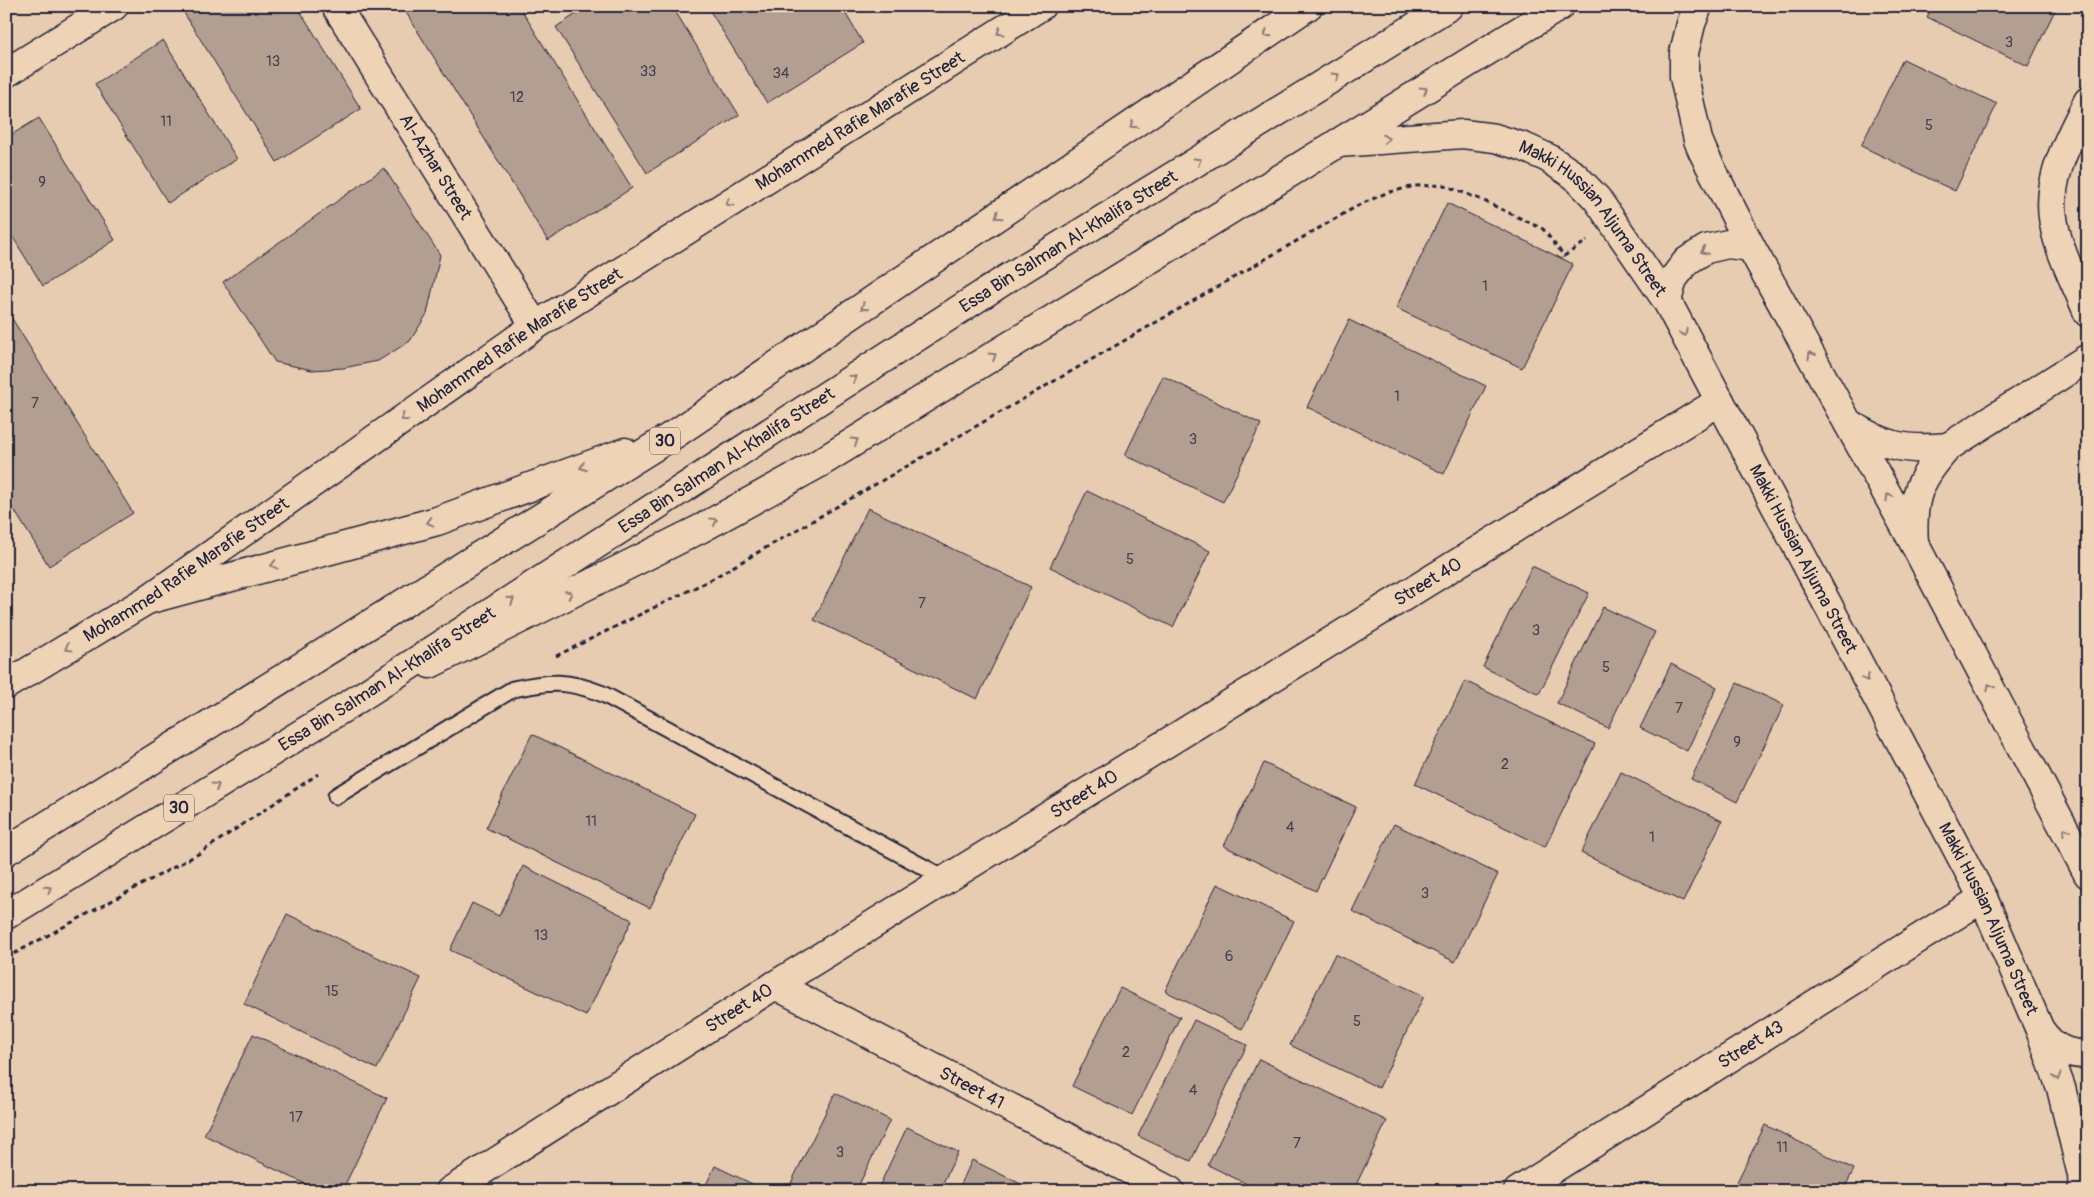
<svg xmlns="http://www.w3.org/2000/svg" width="2094" height="1197" font-family="Pangolin,sans-serif">
  <rect width="100%" height="100%" fill="#e7ccb1"/>
  <filter id="ink" filterUnits="userSpaceOnUse"><feTurbulence type="fractalNoise" baseFrequency=".02" numOctaves="2"/><feDisplacementMap in="SourceGraphic" scale="10" xChannelSelector="R" yChannelSelector="G"/><feConvolveMatrix kernelMatrix="1 2 1 2 8 2 1 2 1" color-interpolation-filters="sRGB"/></filter>
  <g filter="url(#ink)">
    <path fill="#b39f91" stroke="#22223b" d="M195,6h102l64,103 -84,53 -93,-149z
      M402,6h117l113,182 -84,53z
      M589,6h83l67,109 -92,58 -91,-146z
      M707,6h134l22,37 -96,60z
      M1932,6h125l-29,60 -101,-49z
      M163,40l74,119 -69,44 -73,-119z
      M1903,59l94,45 -42,87 -94,-45z
      M39,118l76,122 -72,46 -37,-60v-88z
      M384,168l56,87 -13,59 -17,27 -32,20 -35,7 -31,2 -37,-8 -52,-80z
      M1447,203l126,61 -51,104 -126,-60z
      M6,309l127,204 -84,53 -43,-69z
      M1349,320l137,66 -42,88 -137,-67z
      M1163,376l98,48 -38,78 -98,-47z
      M1087,491l123,60 -37,76 -123,-60z
      M868,508l163,79 -54,112 -163,-79z
      M1532,566l57,27 -50,101 -56,-27z
      M1603,607l52,25 -47,96 -51,-25z
      M1671,664l46,23 -30,64 -47,-23z
      M1465,681l130,63 -50,103 -130,-63z
      M1737,683l47,22 -47,97 -46,-23z
      M532,734l163,80 -45,94 -164,-80z
      M1264,763l92,44 -40,84 -92,-45z
      M1621,772l101,49 -39,81 -102,-49z
      M1394,824l104,50 -43,88 -103,-51z
      M523,866l109,54 -46,96 -136,-66 22,-47 27,13z
      M1217,884l77,37 -52,108 -77,-38z
      M287,914l134,64 -44,91 -133,-65z
      M1335,954l89,42 -45,92 -89,-43z
      M1120,988l60,29 -48,98 -60,-29z
      M1194,1020l53,25 -56,116 -53,-25z
      M253,1034l134,64 -45,93h-22l-116,-56z
      M1259,1059l128,62 -34,70h-92l-53,-26z
      M835,1093l55,27 -34,71h-50l-15,-8z
      M1765,1125l89,44 -11,22h-92l-15,-7z
      M907,1127l51,25 -19,39h-62z
      M972,1160l63,31h-77z
      M715,1166l52,25h-64z"/>
    <g fill="none" stroke-linecap="round" stroke-linejoin="round">
      <defs>
        <path id="service" d="M336,796l177,-107c37,-8 55,-9 90,5l343,185"/>
        <g id="minor">
          <path id="s1" d="M336,6l199,320"/>
          <path d="M6,73l108,-67"/>
          <path d="M2088,101c-19,38 -43,79 -34,123 5,28 23,62 34,89"/>
          <path d="M1848,423c36,24 58,28 100,24"/>
          <path d="M1914,543c-3,-44 4,-63 34,-96l140,-89"/>
          <path id="s2" d="M6,685l141,-85 388,-274 506,-320"/>
          <path id="s3" d="M775,985l395,206"/>
          <path id="s4" d="M450,1191l325,-206 945,-584"/>
          <path id="s5" d="M1518,1191l465,-293"/>
        </g>
        <g id="tertiary">
          <path d="M1698,6l-7,18 -7,29v24l14,63 5,12 48,95 163,296 174,331"/>
          <path id="s6" d="M1338,143l125,-9 32,4 29,9 24,11 27,18 22,23 70,102 316,597 57,132 21,58 21,87 1,16"/>
          <path d="M1667,301l6,-22 14,-18 19,-12 22,-5 23,3"/>
          <path d="M2041,1031c12,17 26,24 47,23"/>
        </g>
        <path id="trunk" d="M430,664l270,-135 118,-65 742,-458"/>
        <g id="motorway">
          <path d="M147,600l290,-79 188,-69"/>
          <path d="M6,851l672,-419 630,-426"/>
          <path id="s7" d="M6,915l347,-213 655,-424 441,-272"/>
        </g>
      </defs>
      <use href="#service" stroke="#22223b" stroke-width="19"/>
      <use href="#minor" stroke="#22223b" stroke-width="31"/>
      <use href="#tertiary" stroke="#22223b" stroke-width="31"/>
      <use href="#trunk" stroke="#22223b" stroke-width="31"/>
      <use href="#motorway" stroke="#22223b" stroke-width="31"/>
      <path stroke="#22223b" stroke-width="3" stroke-dasharray="5 4" stroke-linecap="butt" d="M556,656l154,-76 649,-375 27,-12 29,-7 29,-1 38,15 61,29 21,27 23,-15
        M6,958l194,-105 118,-79"/>
      <use href="#service" stroke="#efd3b6" stroke-width="15"/>
      <use href="#minor" stroke="#efd3b6" stroke-width="28"/>
      <use href="#tertiary" stroke="#efd3b6" stroke-width="28"/>
      <use href="#trunk" stroke="#efd3b6" stroke-width="28"/>
      <use href="#motorway" stroke="#efd3b6" stroke-width="28"/>
    </g>
    <defs><path id="oneway-chevron" d="M-2-3.5L2.5 0L-2 3.5" fill="none" stroke-width="1.6" stroke-linecap="round" stroke-linejoin="round" transform="scale(1.25)"/></defs>
    <g stroke="#887a78">
      <use href="#oneway-chevron" transform="translate(1000 32) rotate(148)"/>
      <use href="#oneway-chevron" transform="translate(1267 34) rotate(146)"/>
      <use href="#oneway-chevron" transform="translate(1336 76) rotate(-32)"/>
      <use href="#oneway-chevron" transform="translate(1424 90) rotate(-32)"/>
      <use href="#oneway-chevron" transform="translate(1133 125) rotate(146)"/>
      <use href="#oneway-chevron" transform="translate(1386 139) rotate(-5)"/>
      <use href="#oneway-chevron" transform="translate(1198 161) rotate(-32)"/>
      <use href="#oneway-chevron" transform="translate(729 203) rotate(148)"/>
      <use href="#oneway-chevron" transform="translate(998 216) rotate(146)"/>
      <use href="#oneway-chevron" transform="translate(1704 251) rotate(154)"/>
      <use href="#oneway-chevron" transform="translate(864 307) rotate(146)"/>
      <use href="#oneway-chevron" transform="translate(1684 333) rotate(62)"/>
      <use href="#oneway-chevron" transform="translate(1811 355) rotate(-119)"/>
      <use href="#oneway-chevron" transform="translate(993 356) rotate(-32)"/>
      <use href="#oneway-chevron" transform="translate(853 378) rotate(-33)"/>
      <use href="#oneway-chevron" transform="translate(404 418) rotate(145)"/>
      <use href="#oneway-chevron" transform="translate(855 441) rotate(-32)"/>
      <use href="#oneway-chevron" transform="translate(583 467) rotate(160)"/>
      <use href="#oneway-chevron" transform="translate(1889 497) rotate(-119)"/>
      <use href="#oneway-chevron" transform="translate(714 521) rotate(-29)"/>
      <use href="#oneway-chevron" transform="translate(430 522) rotate(165)"/>
      <use href="#oneway-chevron" transform="translate(274 565) rotate(165)"/>
      <use href="#oneway-chevron" transform="translate(569 594) rotate(-26)"/>
      <use href="#oneway-chevron" transform="translate(511 600) rotate(-33)"/>
      <use href="#oneway-chevron" transform="translate(68 648) rotate(149)"/>
      <use href="#oneway-chevron" transform="translate(1866 678) rotate(62)"/>
      <use href="#oneway-chevron" transform="translate(1990 687) rotate(-118)"/>
      <use href="#oneway-chevron" transform="translate(216 786) rotate(-32)"/>
      <use href="#oneway-chevron" transform="translate(2066 831) rotate(-118)"/>
      <use href="#oneway-chevron" transform="translate(48 889) rotate(-32)"/>
      <use href="#oneway-chevron" transform="translate(2057 1077) rotate(71)"/>
    </g>
  </g>
  <g text-anchor="middle" dominant-baseline="central" stroke-width="4.5" stroke-linejoin="round" paint-order="stroke">
    <g font-size="15" fill="#464150">
      <text x="2009" y="42">3</text>
      <text x="273" y="61">13</text>
      <text x="648" y="71">33</text>
      <text x="781" y="73">34</text>
      <text x="517" y="97">12</text>
      <text x="166" y="121">11</text>
      <text x="1929" y="125">5</text>
      <text x="42" y="182">9</text>
      <text x="1485" y="286">1</text>
      <text x="1397" y="396">1</text>
      <text x="35" y="403">7</text>
      <text x="1193" y="439">3</text>
      <text x="1130" y="559">5</text>
      <text x="922" y="603">7</text>
      <text x="1536" y="630">3</text>
      <text x="1606" y="667">5</text>
      <text x="1679" y="708">7</text>
      <text x="1737" y="742">9</text>
      <text x="1505" y="764">2</text>
      <text x="591" y="821">11</text>
      <text x="1290" y="827">4</text>
      <text x="1652" y="837">1</text>
      <text x="1425" y="893">3</text>
      <text x="541" y="935">13</text>
      <text x="1229" y="956">6</text>
      <text x="332" y="991">15</text>
      <text x="1357" y="1021">5</text>
      <text x="1126" y="1052">2</text>
      <text x="1193" y="1090">4</text>
      <text x="296" y="1117">17</text>
      <text x="1297" y="1143">7</text>
      <text x="1782" y="1147">11</text>
      <text x="840" y="1152">3</text>
    </g>
    <g fill="#efd3b6" stroke="#605760" stroke-width="1">
      <rect x="650" y="427.5" width="30" height="27" rx="4"/>
      <rect x="164" y="794.5" width="30" height="27" rx="4"/>
    </g>
    <g font-size="16" font-weight="bold" fill="#22223b">
      <text x="665" y="441">30</text>
      <text x="179" y="808">30</text>
    </g>
    <g font-size="18" fill="#22223b" stroke="#efd3b6">
      <text stroke="none"><textPath href="#s2" startOffset="1024">Mohammed Rafie Marafie Street</textPath></text>
      <text stroke="none"><textPath href="#s1" startOffset="189">Al-Azhar Street</textPath></text>
      <text stroke="none"><textPath href="#s6" startOffset="289">Makki Hussian Aljuma Street</textPath></text>
      <text stroke="none"><textPath href="#s7" startOffset="1258">Essa Bin Salman Al-Khalifa Street</textPath></text>
      <text stroke="none"><textPath href="#s2" startOffset="619">Mohammed Rafie Marafie Street</textPath></text>
      <text stroke="none"><textPath href="#s7" startOffset="852">Essa Bin Salman Al-Khalifa Street</textPath></text>
      <text stroke="none"><textPath href="#s6" startOffset="694">Makki Hussian Aljuma Street</textPath></text>
      <text stroke="none"><textPath href="#s2" startOffset="214">Mohammed Rafie Marafie Street</textPath></text>
      <text stroke="none"><textPath href="#s4" startOffset="1152">Street 40</textPath></text>
      <text stroke="none"><textPath href="#s7" startOffset="448">Essa Bin Salman Al-Khalifa Street</textPath></text>
      <text stroke="none"><textPath href="#s4" startOffset="748">Street 40</textPath></text>
      <text stroke="none"><textPath href="#s6" startOffset="1099">Makki Hussian Aljuma Street</textPath></text>
      <text stroke="none"><textPath href="#s4" startOffset="342">Street 40</textPath></text>
      <text stroke="none"><textPath href="#s5" startOffset="275">Street 43</textPath></text>
      <text stroke="none"><textPath href="#s3" startOffset="222">Street 41</textPath></text>
    </g>
  </g>
  <rect width="2094" height="1197" fill="none" stroke="#efd3b6" stroke-width="25"/>
  <rect x="12" y="12" width="2069" height="1172" fill="none" stroke="#22223b" stroke-width="2" filter="url(#ink)"/>
</svg>
